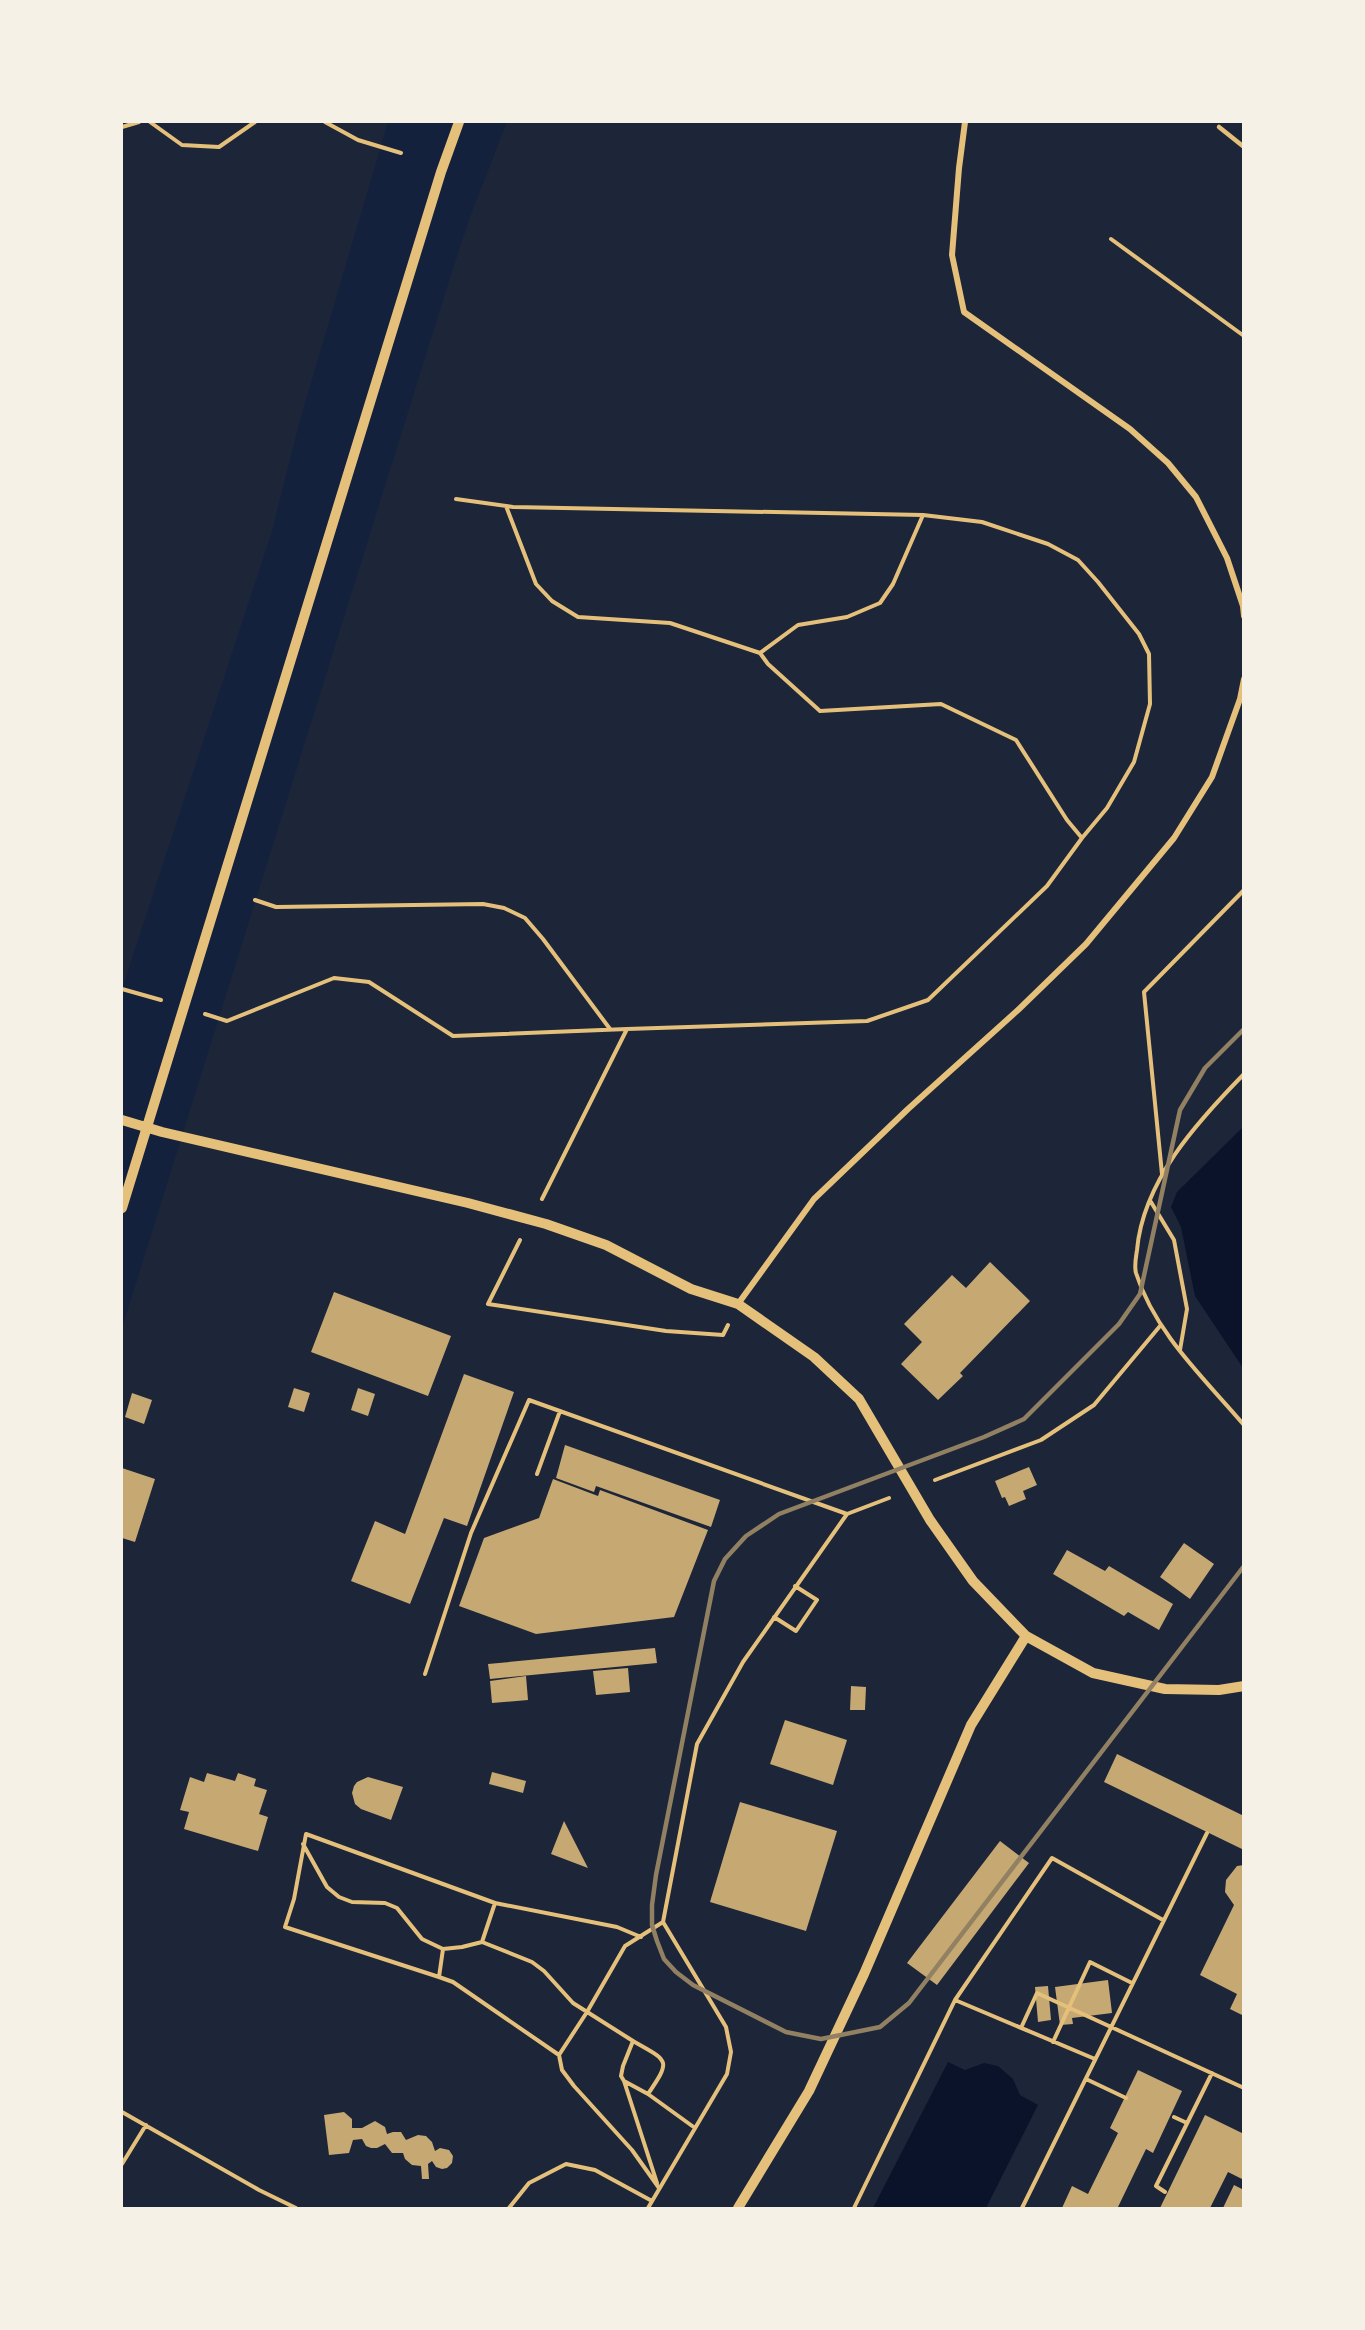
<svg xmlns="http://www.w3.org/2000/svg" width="1365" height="2330" font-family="'Asap Condensed',sans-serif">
  <rect width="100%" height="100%" fill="#14213d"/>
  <path fill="#1d2539" d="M122,122h266l-88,298 -28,111 -150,458z
    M507,122h736v2086h-1121v-880l332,-1063 16,-48z"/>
  <path fill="#0b132b" d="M1243,1127v241l-48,-72 -14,-69 -10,-20 6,-15z
    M948,2062l17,8 19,-7 14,3 15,13 7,16 18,10 -52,103h-113z"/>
  <path fill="#c6a872" d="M990,1262l40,39 -70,72 3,3 -25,24 -37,-36 21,-22 -18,-18 48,-49 14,13z
    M334,1292l117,44 -23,60 -117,-44z
    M464,1374l50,18 -47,134 -23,-8 -34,86 -59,-23 24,-60 30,13z
    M294,1388l16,5 -6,19 -16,-5z
    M358,1388l17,6 -7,22 -17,-6z
    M132,1393l20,7 -8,24 -19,-7z
    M565,1445l155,55 -9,27 -115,-41 -2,6 -38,-14z
    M1029,1467l8,18 -14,6 3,8 -17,7 -4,-9 -3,1 -7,-17z
    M122,1468l33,11 -20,63 -13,-4z
    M553,1479l45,17 2,-6 108,40 -34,87 -138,17 -77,-28 25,-68 55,-20z
    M1184,1543l30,21 -24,35 -30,-22z
    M1067,1550l38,21 4,-5 64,38 -14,26 -31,-18 -4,4 -71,-42z
    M655,1648l2,15 -167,16 -2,-15z
    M628,1668l2,24 -34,3 -3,-24z
    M526,1676l2,24 -36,3 -2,-22z
    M851,1686l15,1 -1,23h-15z
    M785,1720l62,20 -14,45 -63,-21z
    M1117,1754l127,62v34l-140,-68z
    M492,1772l34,9 -3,12 -34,-9z
    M207,1773l28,8 3,-8 18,6 -2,7 13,4 -8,24 9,3 -10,34 -74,-22 5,-17 -9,-2 10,-33 14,5z
    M368,1777l35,10 -12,33 -30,-11 -6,-5 -3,-11 2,-7 3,-4z
    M740,1802l97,29 -31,100 -96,-29z
    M564,1821l24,47 -37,-14z
    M1000,1841l29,22 -92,122 -30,-22z
    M1244,1865v151l-14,-7 7,-15 -37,-19 34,-70 -9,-13 1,-12 11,-14z
    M1108,1980l4,33 -40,5 1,6 -13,1 -5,-38z
    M1048,1986l3,34 -13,2 -3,-35z
    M1138,2070l44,21 -29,62 -7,-4 -28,58 4,1h-60l10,-22 16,8 30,-61 -8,-5z
    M344,2112l8,7v9h10l13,-7 10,6 2,7 6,-2h8l5,8 12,-5 8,1 6,6 3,9 5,-3 9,2 4,6 -1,7 -5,5 -5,1 -6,-2 -4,-6 -4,3 1,15h-7l-1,-13 -9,-1 -7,-6 -2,-6h-11l-7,-9 -8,4h-6l-5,-2 -4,-7 -9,1 -4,13 -20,2 -5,-40z
    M1205,2115l39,19v46l-16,-8 -18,36h-50z
    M1234,2185l10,5v18h-21z"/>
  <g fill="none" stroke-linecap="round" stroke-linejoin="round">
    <path stroke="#e5c07b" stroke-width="4" d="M150,122l32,23 37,2 36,-25
      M325,122l33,18 43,13
      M122,127l17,-5
      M1111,239l133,97
      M456,499l57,8 410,8 59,7 66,22 30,16 20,22 41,52 10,20 1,50 -16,58 -27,46 -25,30 -35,48 -119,114 -61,21 -240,8
      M506,506l30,78 16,17 26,16 92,6 90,30 38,-28 49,-8 33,-14 13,-19 30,-69
      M760,653l8,11 52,47 121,-7 75,36 51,80 15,18
      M255,900l21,7 207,-3 21,4 21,10 18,21 67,90
      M122,989l39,11
      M205,1014l22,7 107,-43 35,4 84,54 174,-7 -85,170
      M1244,1074c-47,48 -101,107 -107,176 -1,7 -3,16 -1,23 19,60 68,105 108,152
      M1162,1174l-18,-182 100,-102
      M1151,1202l23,38 13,69 -7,41
      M520,1240l-32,64 178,27 57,4 5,-10
      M537,1474l23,-63
      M935,1480l106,-40 53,-35 66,-79
      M774,1617l22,14 21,-31 -22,-14
      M425,1674l46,-141 58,-133 318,114
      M303,1844l24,43 12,10 13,5 33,1 12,5 25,31 21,10
      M482,1942l13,-39 122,24 24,10
      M439,1977l-154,-50 9,-28 12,-65 189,69
      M955,2000l97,-142 111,62
      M1021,2028l16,-35 207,95
      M633,2041l-60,-38 -29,-32 -12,-9 -50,-20 -20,5 -19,2 -4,28 14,5 106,73 3,15 12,16 58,64 27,38
      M1053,2042l37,-80 42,21
      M559,2055l28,-43 38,-66 38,-24
      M1086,2079l40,19
      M624,2081l33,102
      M648,2094c24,-35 20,-33 -15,-53l-10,25 -2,10 3,5 24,13 47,34
      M122,2112l137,78 37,18
      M1174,2117l13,6
      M122,2164l24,-39
      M1165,2192l-9,-6 56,-113
      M509,2208l20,-25 37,-19 29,6 57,31
      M648,2208l79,-134 4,-22 -5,-25 -63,-105 34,-178 46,-82 104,-148 42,-16
      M854,2208l101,-208 140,59
      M1022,2208l185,-375"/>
    <path stroke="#e5c07b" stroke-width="4.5" d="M1219,127l25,20"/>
    <path stroke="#e5c07b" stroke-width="6" d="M965,122l-6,46 -7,87 12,57 166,117 38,34 28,34 31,61 16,48 1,10
      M738,1304l76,-105 94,-90 110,-99 68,-66 88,-106 38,-61 28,-78 4,-20"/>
    <path stroke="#e5c07b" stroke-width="10" d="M122,1120l40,12 306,71 78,21 60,21 85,44 47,15 76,53 45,42 71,121 43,61 53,55 67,37 72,16 54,1 25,-4
      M122,1208l319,-1036 18,-50
      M738,2208l71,-117 55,-117 107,-249 55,-89"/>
    <path stroke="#918062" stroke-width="4.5" d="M1244,1029l-39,39 -25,42 -40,184 -21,30 -95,95 -40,18 -205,77 -33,22 -21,23 -11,22 -58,294 -4,30v20l5,16 7,18 12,13 17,13 93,47 35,7 59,-12 29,-24 335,-437"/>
  </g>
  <rect width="1365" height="2330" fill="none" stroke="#f6f1e7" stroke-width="246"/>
</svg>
